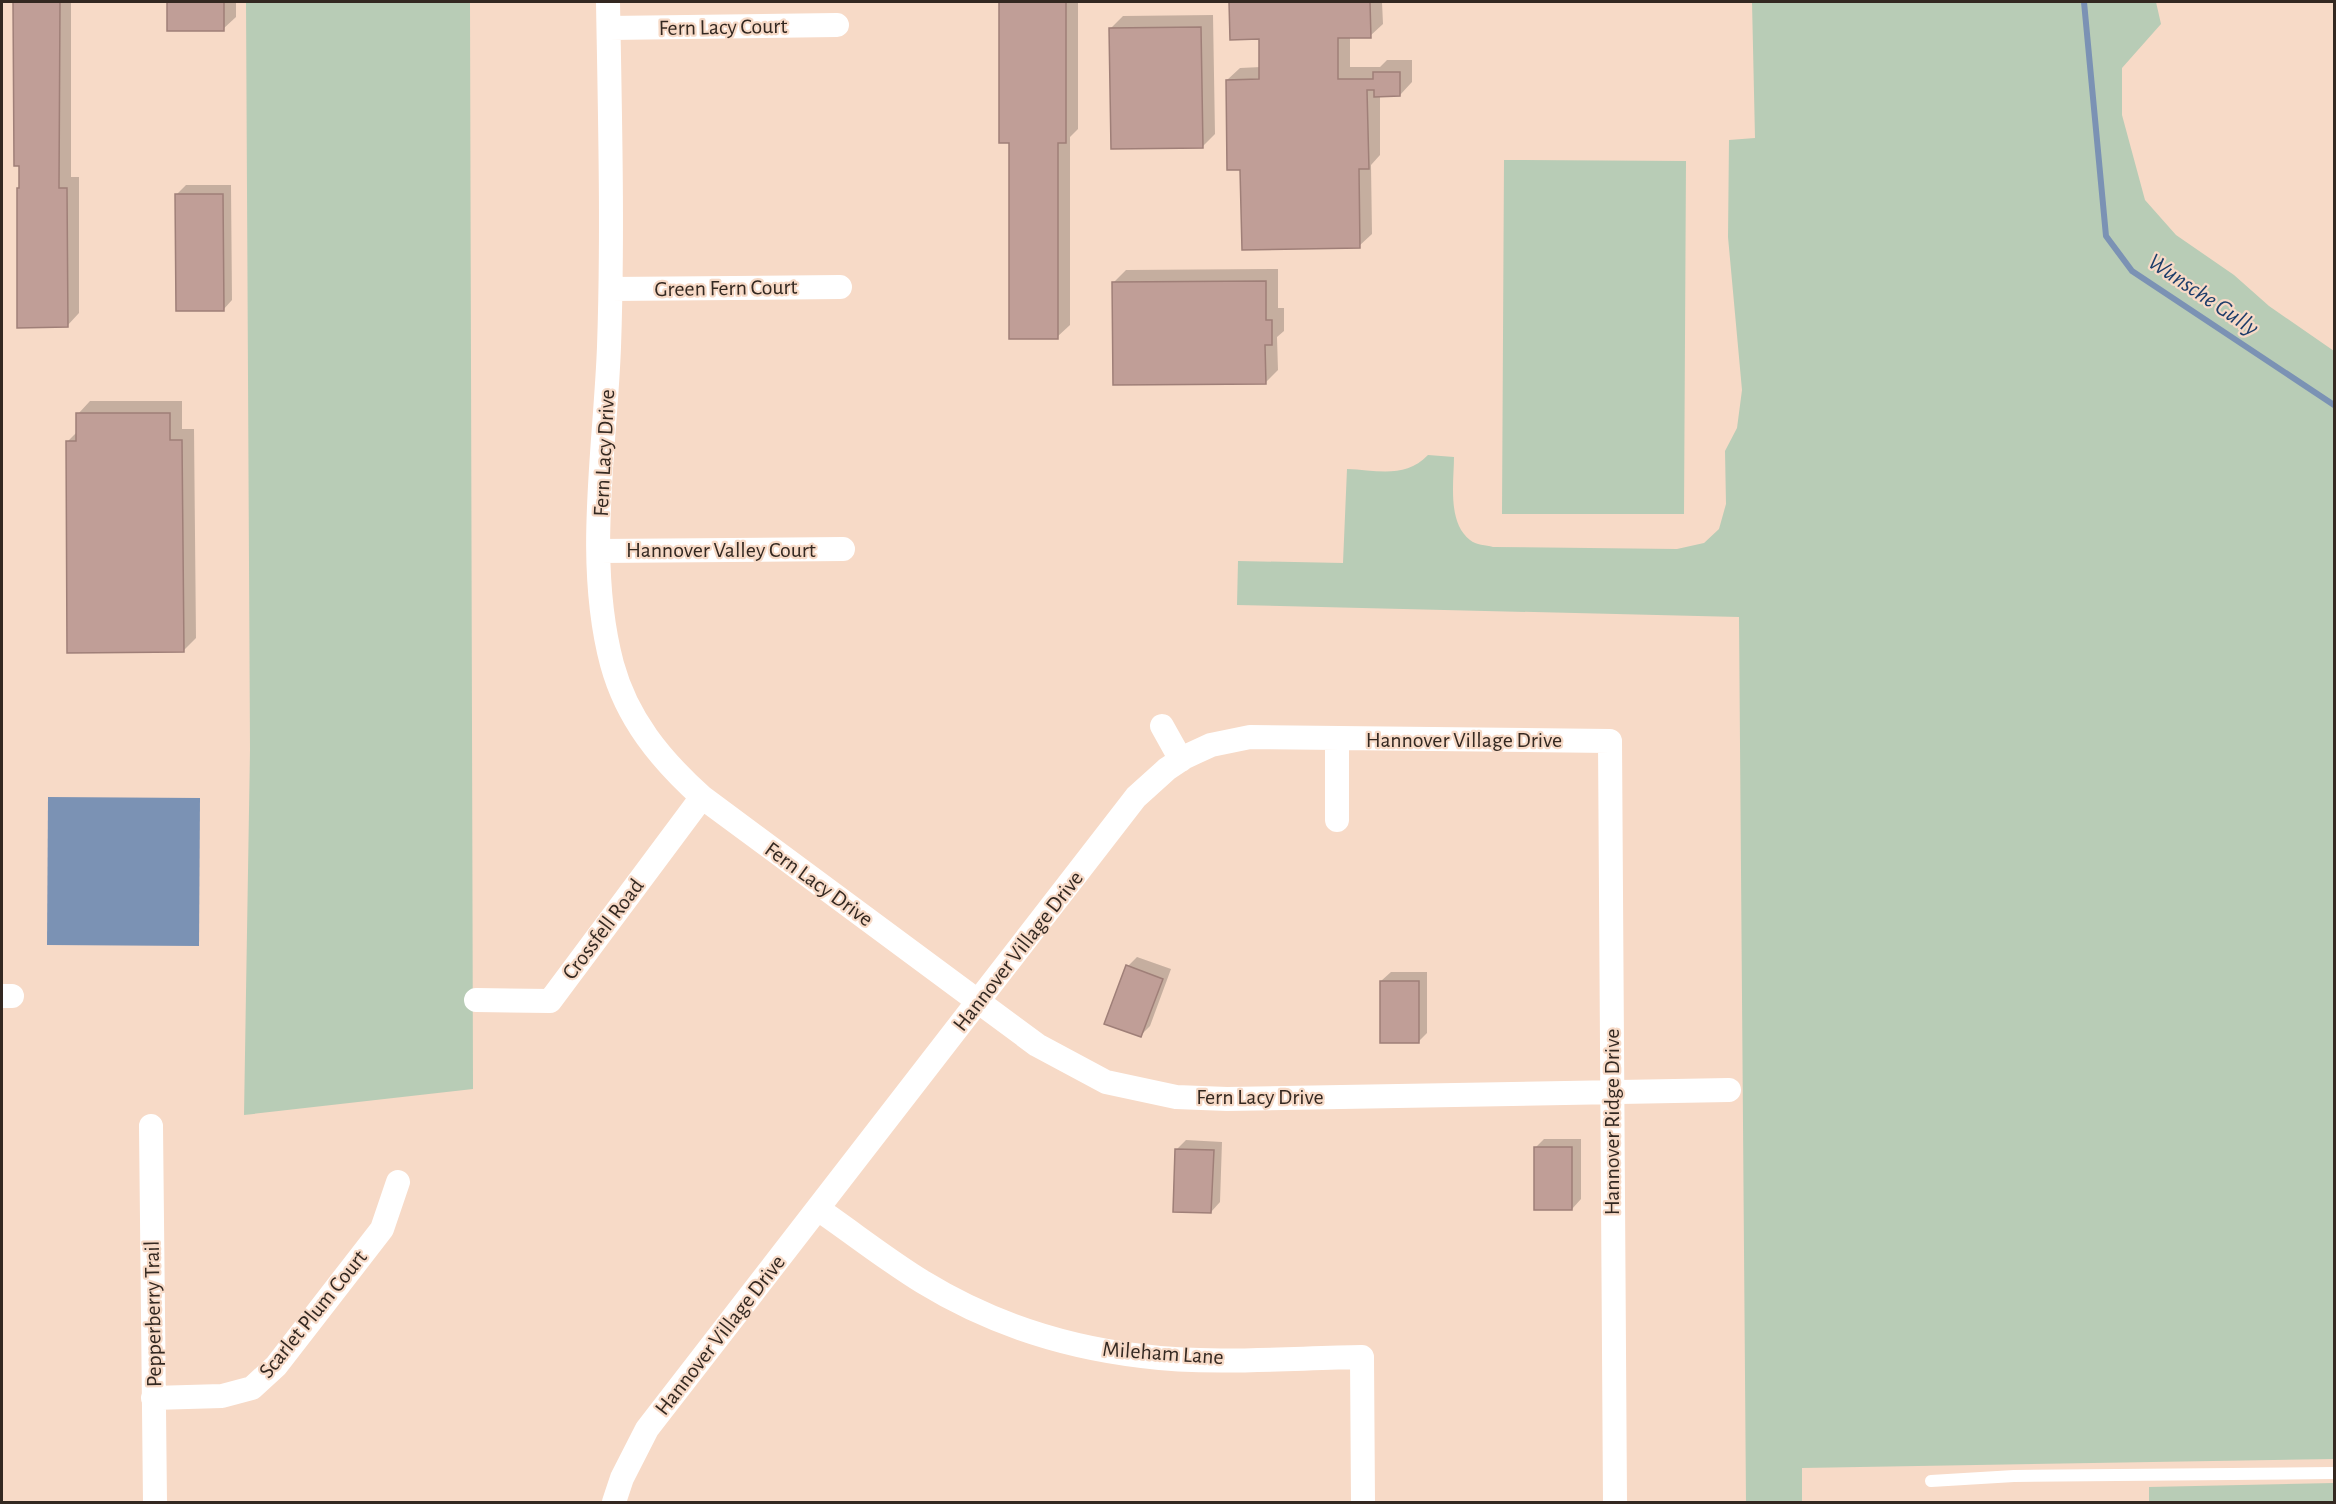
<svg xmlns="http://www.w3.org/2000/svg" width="2336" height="1504" font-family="'Alegreya Sans',sans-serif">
  <rect width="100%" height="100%" fill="#f7dac7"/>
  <path fill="#b8ccb6" d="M246,2h224l3,1087 -229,26 6,-365z
    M1752,2h404l5,22 -39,44v47l23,85 31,35 58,40 35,31 65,45v1108l-532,9v34h-56l-7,-885 -502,-12 1,-44 105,2 4,-94c30,1 58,10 81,-14l26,2c0,25 -7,65 16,83 6,5 16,5 23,7l184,2 27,-6 15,-14 7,-25 -1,-53 12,-23 5,-38 -14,-153 1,-97 26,-2z
    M1504,160l182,1 -2,353h-182z
    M2334,1483v19h-185v-15z"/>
  <path fill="#7b92b4" d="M48,797l152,1 -1,148 -152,-1z"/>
  <path fill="#0003" d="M15,2h56v175h8v136l-12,13 -46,-140v-22h-5z
    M168,2h68v15l-13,12 -55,1z
    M1000,2h78v127l-8,8v188l-13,12 -46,-196h-11z
    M1231,2h151l1,22 -13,12h-20v31h30l7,-7h25v22l-12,13h-20v60l-9,10 1,69 -13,12 -117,-78 -15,-88 13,-12 21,-1 -1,-29h-29z
    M1213,15l2,119 -12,12 -93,-117 13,-13z
    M186,185h45l1,115 -9,10 -46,-116z
    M1278,269v39h6v23l-7,6 1,33 -13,13 -151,-101 12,-12z
    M90,401h92v28h12l2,209 -13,13 -116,-209 11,-11v-17z
    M1137,957l34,12 -21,57 -10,10 -12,-70z
    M1391,972h36v61l-9,9 -37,-61z
    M1544,1139h37v60l-9,10 -37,-61z
    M1186,1140l36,2 -2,60 -9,10 -35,-62z"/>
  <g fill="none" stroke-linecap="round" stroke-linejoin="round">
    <path stroke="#7b92b4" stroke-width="6" d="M2084,2l22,234 26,35 202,134"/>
  </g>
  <path fill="#c09e97" stroke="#9f7f78" stroke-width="1.5" d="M13,2h47l-1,186h8l1,139 -51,1v-140h2v-22h-5z
    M167,2h57v29h-57z
    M999,2h67v141h-8v196h-49v-196h-10z
    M1229,2h141l1,36h-33v41h35v-7h27v24l-26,1v-7h-7l2,79h-10l1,79 -118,2 -2,-80h-13l-1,-90 33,-1v-40l-29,1z
    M1201,27l2,121 -92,1 -2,-121z
    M175,194h48l1,117h-48z
    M1266,281v39h6v25h-7l1,39 -153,1 -1,-103z
    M76,413h94v27h12l2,212 -117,1 -1,-212h10z
    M1126,965l37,14 -22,58 -37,-13z
    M1380,981h39v62h-39z
    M1534,1147h38v63h-38z
    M1175,1149l39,1 -3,63 -38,-1z"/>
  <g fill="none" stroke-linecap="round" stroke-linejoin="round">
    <path stroke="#fff" stroke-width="12" d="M1931,1481l83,-5 320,-3"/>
    <path stroke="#fff" stroke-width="24" d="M608,2c2,115 5,230 1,345 -4,104 -24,215 3,317 15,55 48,95 90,133l335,248 69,37 70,15 51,2 502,-9
      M609,28l228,-3
      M611,289l229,-2
      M599,551l244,-2
      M1162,726l19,34
      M1337,820v-81
      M2,996h10
      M476,1000l74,1 152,-204
      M151,1126l4,376
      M818,1209c35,24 69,51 105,73 67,41 142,65 219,74 69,9 149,2 220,1l1,145
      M153,1398l69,-2 30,-8 24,-22 106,-137 16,-47
      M614,1502l8,-24 25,-49 489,-632 31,-28 18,-12 26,-12 39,-8 360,4 5,761"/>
  </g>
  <g text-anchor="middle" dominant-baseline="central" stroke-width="4.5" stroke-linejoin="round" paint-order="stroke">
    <g font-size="22" fill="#332821" stroke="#f7dac7">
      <text transform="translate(723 27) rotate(-1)">Fern Lacy Court</text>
      <text transform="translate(726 288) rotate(-1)">Green Fern Court</text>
      <text transform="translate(604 453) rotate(-87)">Fern Lacy Drive</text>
      <text x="721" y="550">Hannover Valley Court</text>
      <text x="1464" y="740">Hannover Village Drive</text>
      <text transform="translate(819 884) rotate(36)">Fern Lacy Drive</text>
      <text transform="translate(603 929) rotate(-53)">Crossfell Road</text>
      <text transform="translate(1018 951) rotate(-52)">Hannover Village Drive</text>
      <text x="1260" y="1097">Fern Lacy Drive</text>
      <text transform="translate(1612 1122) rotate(-90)">Hannover Ridge Drive</text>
      <text transform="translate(153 1314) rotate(-91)">Pepperberry Trail</text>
      <text transform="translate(313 1314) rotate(-51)">Scarlet Plum Court</text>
      <text transform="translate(720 1335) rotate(-52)">Hannover Village Drive</text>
      <text transform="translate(1163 1353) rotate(4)">Mileham Lane</text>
    </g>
    <g font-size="24" font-style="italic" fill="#1d3d6a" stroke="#f7dac7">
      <text transform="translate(2203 295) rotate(34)">Wunsche Gully</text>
    </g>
  </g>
  <rect width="2336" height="1504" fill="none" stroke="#332821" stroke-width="6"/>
</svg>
